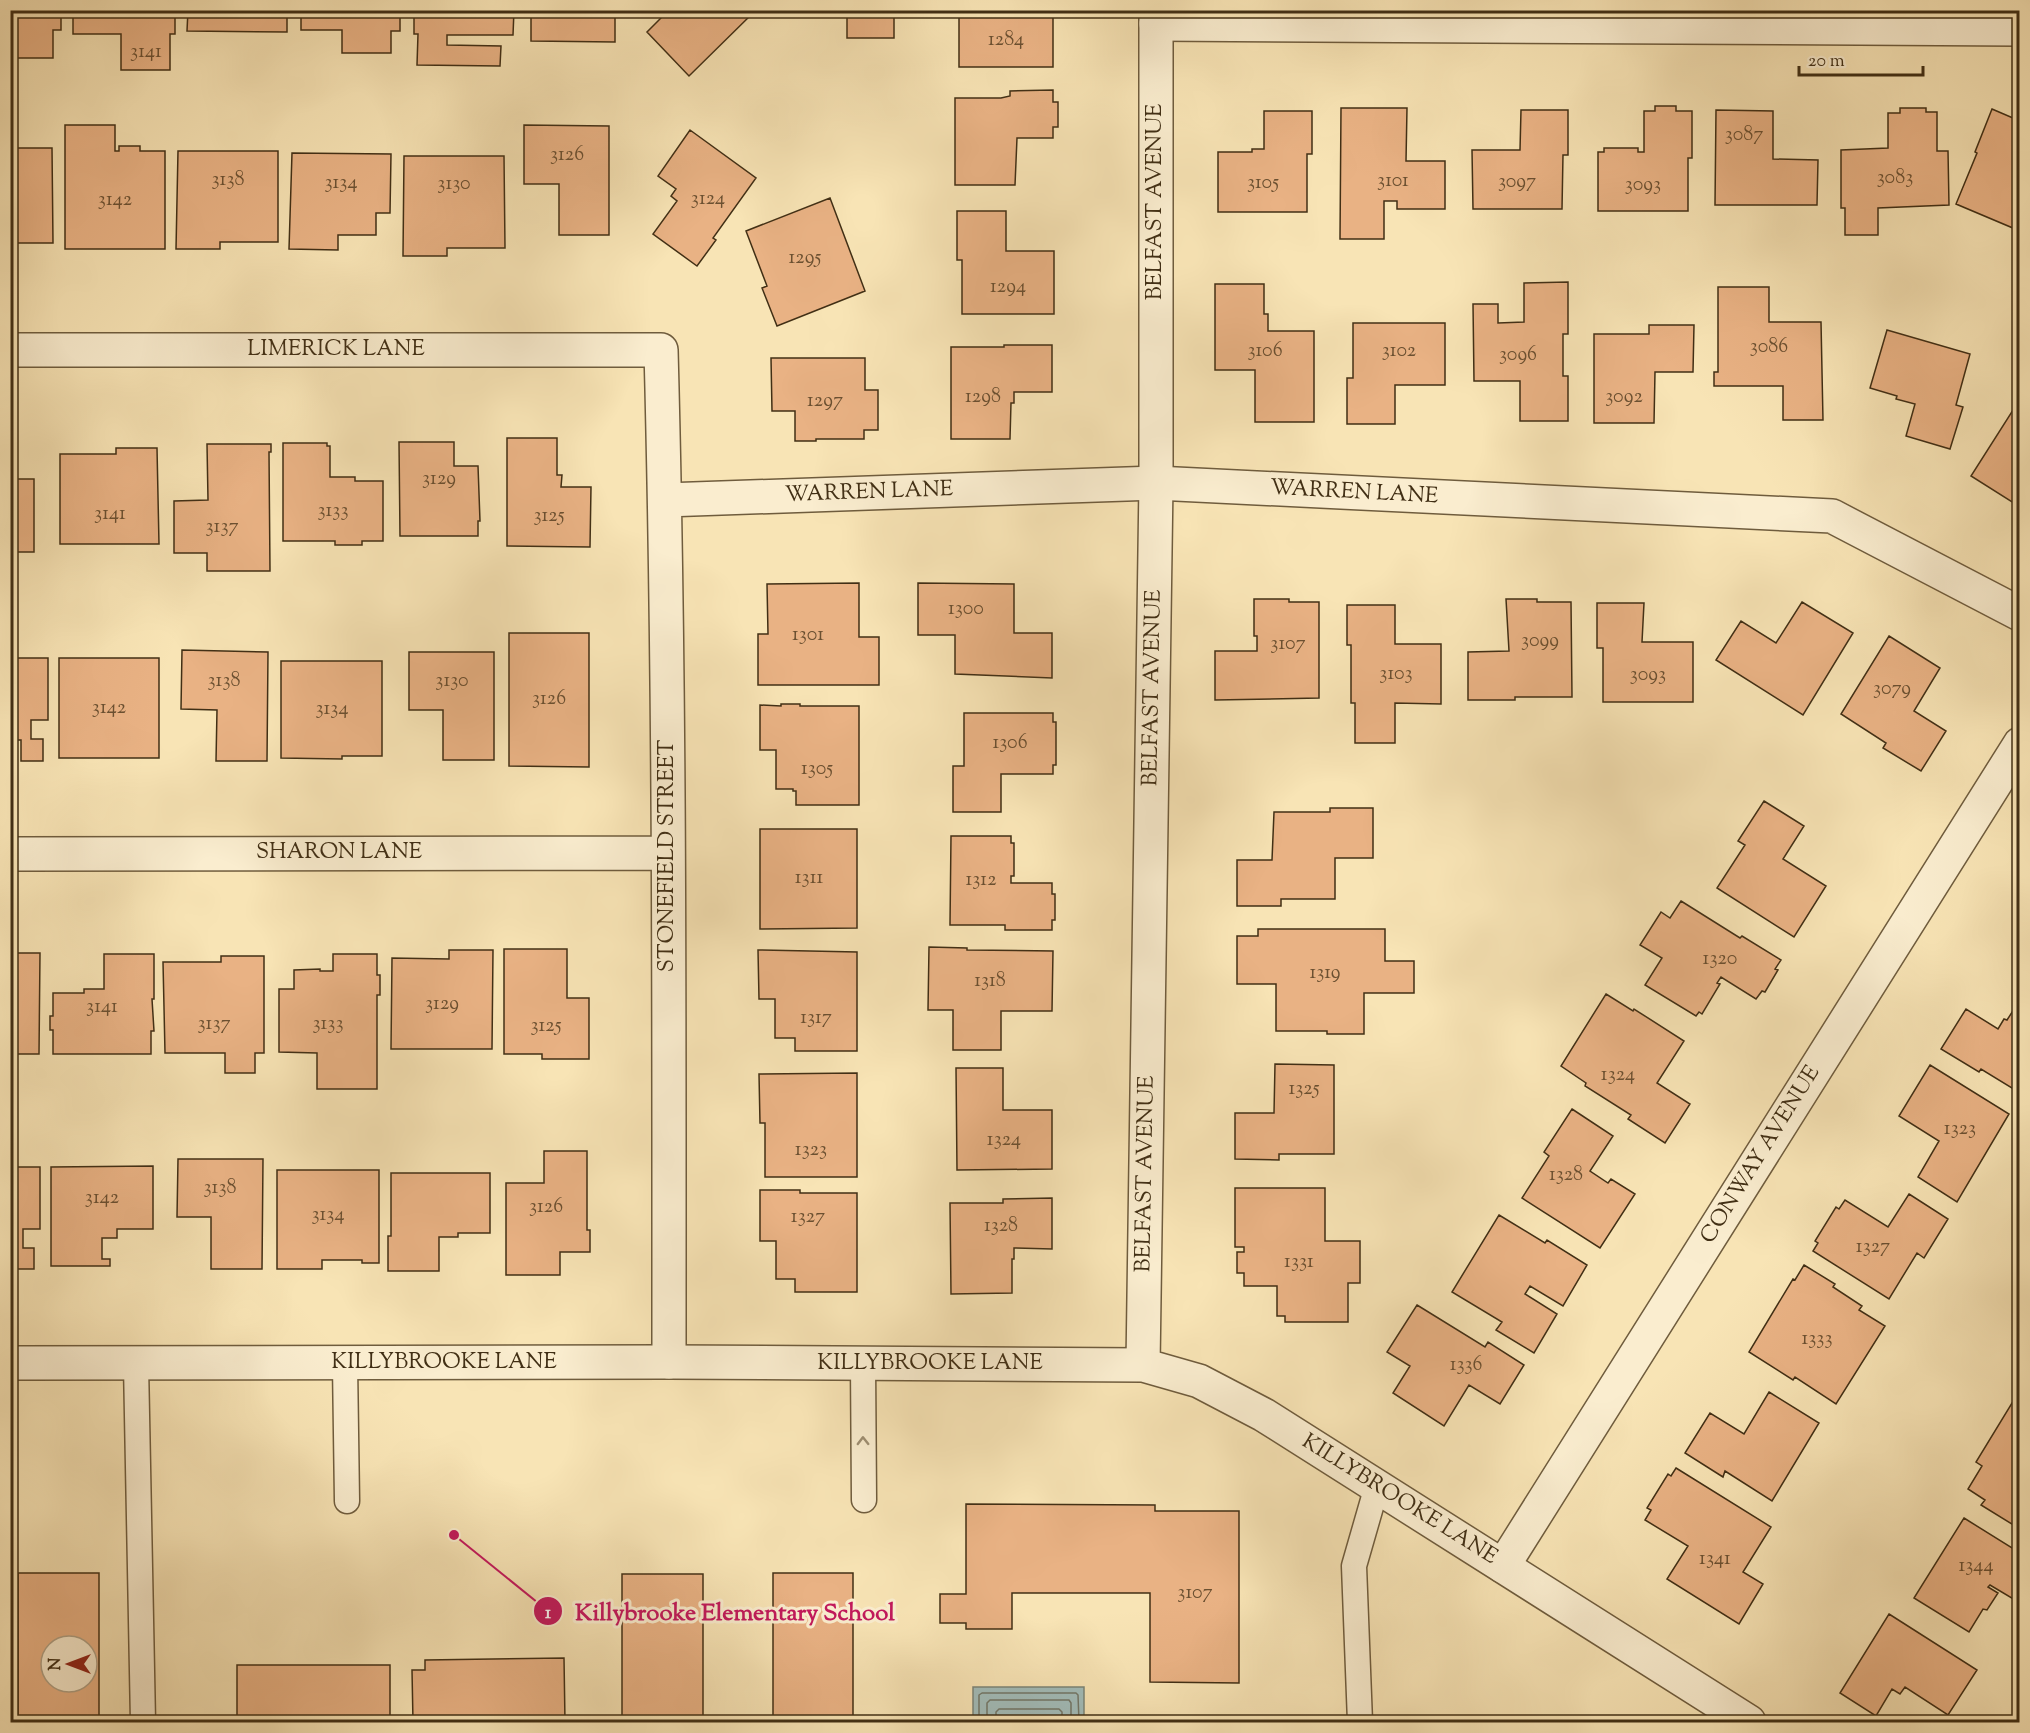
<svg xmlns="http://www.w3.org/2000/svg" width="2030" height="1733" font-family="'Sorts Mill Goudy',serif">
  <rect width="100%" height="100%" fill="#f8e4b5"/>
  <filter id="stains"><feTurbulence type="fractalNoise" baseFrequency=".00333" numOctaves="4"/><feColorMatrix values="0 0 0 0 .2 0 0 0 0 .09 0 0 0 0 .02 0 0 0 .5 -.17"/></filter>
  <radialGradient id="worn" r=".72"><stop offset=".6" stop-color="#630" stop-opacity="0"/><stop offset="1" stop-color="#630" stop-opacity=".3"/></radialGradient>
  <path fill="#a2bcb9" stroke="#7b8477" stroke-width="1.5" d="M973,1687h111v35h-111z"/>
  <g fill="none" stroke-linecap="round" stroke-linejoin="round">
    <path stroke="#727667" stroke-width="1.5" d="M979,1722v-27l3,-2h94l2,2 1,27
      M987,1722v-19l3,-3h79l2,3v19
      M996,1722v-10l3,-3h60l3,3v10"/>
  </g>
  <path fill="#e9b284" stroke="#412f15" stroke-width="1.5" fill-rule="evenodd" d="M10,10h51v20h-8v28h-43z
    M73,10h102v24h-5v36h-49v-36h-48z
    M188,10h99v22l-100,-1z
    M301,10h99v21h-9v22h-49v-23h-41z
    M414,10h100l-1,25h-66v10l54,1 -1,20 -83,-1 1,-31h-4z
    M531,10h84v32l-84,-1z
    M662,10h94l-67,66 -42,-44 18,-18z
    M847,10h47v28h-47z
    M957,10h96v57h-94v-54h-2z
    M1053,90v12h5v25h-5v11h-36l-2,47h-60v-87h46l9,-2v-5z
    M1655,106h21v5h16v47h-4v53h-90v-59h6v-4h34v4h6v-41h11z
    M1341,108h66l-1,53h39v48h-48v-8h-13v38h-44z
    M1900,108h26v4h11v39h11l1,54 -71,3v27h-33v-27h-4v-58l47,-2v-35h12z
    M1992,109l28,12v110l-64,-27 21,-51 -2,-1z
    M1521,110h47v45h-5l-1,54h-89l-1,-59h48z
    M1716,110l57,1v48l45,1 -1,45h-102z
    M1264,111h48v43h-5v58h-89v-60h34v-3h12z
    M65,125h50v26h4v-5h21v5h25v98h-100z
    M524,125l85,1v109h-50v-51h-35z
    M690,130l66,48 -43,60 3,2 -19,26 -44,-32 24,-33 -6,-5 5,-7 -18,-13z
    M10,148h42l1,95h-41l-2,6z
    M178,151h100v91h-58v7h-44z
    M292,153l99,1 -1,59h-14v22h-38v15l-49,-1z
    M404,156h100l1,92h-58v8h-44z
    M830,198l35,93 -88,35 -15,-38 5,-2 -21,-55z
    M957,211h49v40h48v63h-92v-54h-5z
    M1568,282v52h-5v42h5v45h-48v-40h-46l-1,-77h25v19l26,-1v-39z
    M1215,284h49v30h4v17h46v91h-59v-52h-40z
    M1718,287h51v35h52l2,98h-40v-34h-69v-14h4z
    M1353,323h92v62h-50v39h-48v-46h6z
    M1649,325h45l-1,47h-38l-1,51h-60v-89h55z
    M1887,330l83,24 -14,51 7,2 -13,42 -44,-13 9,-32 -19,-5 1,-3 -27,-8z
    M1004,345h48v47h-38v11h-3l-1,36h-59v-92h53z
    M771,358h94v32h13v40h-14v9h-48v2h-21v-30h-23z
    M2020,399v108l-49,-31z
    M507,438h50v37h5l-1,12h30l-1,60 -83,-1z
    M399,442h55v24h24l2,55h-2v15h-78z
    M283,443h44v3h3v31h25v4h28v60h-21v4h-27v-4h-52z
    M207,444h64v8h-2l1,119h-63v-18h-33v-52l34,-1z
    M116,448h41l2,96h-99v-90h56z
    M10,479h24v73h-24z
    M859,583v54h20v48h-121v-51h10l-1,-50z
    M918,583l96,1v49h38v45l-97,-4v-39h-37z
    M1254,599h35v3h30v96l-104,2v-49h42v-15h-3z
    M1506,599h31v3h34l1,95h-57v3h-47v-48l41,-1z
    M1802,602l51,31 -50,82 -87,-55 25,-39 35,22z
    M1597,603h47l-2,39h51v60h-90v-54h-6z
    M1347,605h48v39h46v60l-46,-1v40h-40v-40h-4v-58h-4z
    M509,633h80v134l-80,-1z
    M1889,636l51,32 -26,43 32,20 -25,40 -38,-23 3,-5 -45,-29z
    M182,650l86,2 -1,109h-51l1,-51 -36,-1z
    M409,652h85v108h-51v-50h-34z
    M10,658h38v62h-17v19h12v22h-22v-21h-11z
    M59,658h100v100h-100z
    M281,661h101v95h-40v3l-61,-1z
    M781,704h19v2h59v99h-63v-14h-3v-2h-17v-39h-16v-45l21,1z
    M964,713h89v9h3v43h-3v9h-52v38h-48v-46h11z
    M1764,801l40,25 -21,33 43,27 -32,51 -77,-49 28,-43 -7,-4z
    M1330,808h43v50h-38v41h-54v7h-44v-46h35l2,-48h56z
    M760,829h97v99l-97,1z
    M951,836h60v7h3v33h-3v7h41v11h3v26h-3v10h-47v-5h-55z
    M1681,901l59,37 2,-2 39,24 -6,9 3,1 -13,22 -3,-1 -6,8 -35,-22 -4,6 3,1 -18,30 -3,-2 -3,4 -51,-31 17,-27 -22,-13 21,-33 9,6z
    M1258,929h127v32h29v32h-50v41h-37v-3h-51v-47h-39v-48h21z
    M929,947l38,1v2l86,1 -1,60h-51v39h-48v-40h-25z
    M504,949h63v49h22v61h-47v-5h-38z
    M449,950h44l-1,99h-101l1,-91 57,1z
    M758,950l99,2v99h-62v-13h-20v-39h-16z
    M10,953h30l-1,101h-29z
    M104,954h50v45h-2l2,32h-3v23h-98v-24h-3v-14h3v-23h31v-4h20z
    M333,954h44v21h3v20h-3v94h-60v-36l-38,-1v-63h15v-19l26,-1v2h13z
    M221,956h43v97h-9v20h-30v-20h-60l-2,-91h58z
    M1606,994l27,17 1,-2 50,32 -27,42 33,21 -25,39 -37,-24 3,-4 -46,-29 1,-3 -25,-17z
    M2020,1000v93l-39,-24 -2,3 -38,-23 25,-40 32,20 6,-10 3,1z
    M1275,1064l59,1v89h-55v6l-44,-1v-46h39z
    M1930,1065l79,49 -52,88 -39,-25 21,-36 -40,-25z
    M956,1068h47v42h49v59l-95,1z
    M857,1073v104h-92v-54h-5l-1,-49z
    M1572,1109l41,27 -23,35 18,12 3,-4 24,15 -35,54 -78,-50 27,-42 -5,-4z
    M544,1151h43v79h3v22h-30v23h-54v-92h38z
    M178,1159h85l-1,110h-51v-52h-34z
    M153,1166v63h-36v9h-15v21h8v7h-59v-99z
    M10,1167h30v62h-17v19h11v21h-22z
    M277,1170h102v93h-17v-3h-40v9h-45z
    M391,1173h99v60h-32v4h-19v34h-51v-35h3z
    M1235,1188h90v53h35v42h-12v39h-63v-6h-8v-30h-33v-13h-7v-21h7v-5h-9z
    M760,1190h40v3h57v99h-62v-13h-19v-38h-16z
    M1909,1194l39,25 -24,39 -7,-5 -28,46 -76,-48 5,-8 -3,-2 21,-34 3,2 6,-9 43,27z
    M1052,1198v51l-38,-1v11h-2v34l-61,1 -1,-91h53v-4z
    M1499,1215l46,28 2,-3 40,25 -24,41 -33,-20 -5,8 32,20 -23,39 -38,-23 6,-8 -50,-30z
    M1804,1265l31,19 -2,3 29,19 -3,4 26,16 -49,78 -41,-27 -2,3 -44,-28 44,-73 2,1z
    M1417,1305l68,42 3,-5 36,23 -24,39 -31,-19 -25,41 -51,-33 17,-27 -23,-14z
    M1769,1392l50,31 -47,78 -47,-30 -2,6 -38,-24 25,-40 34,21z
    M2012,1403l8,5v121l-39,-24 4,-5 -17,-11 14,-23 -6,-4z
    M1676,1468l95,59 -28,45 20,12 -24,40 -72,-45 21,-33 -43,-26 6,-10 -4,-2 21,-34 3,2z
    M966,1504l189,1v6h84v172l-89,-1v-89h-138v36h-46v-6h-26v-29h26z
    M1964,1518l48,30 2,-4 6,4v55l-30,-18 -2,2 10,6 -11,17 -4,-1 -14,23 -55,-34z
    M18,1573h81v149h-81zM51,1646h36v36h-36z
    M773,1573h80v149h-80z
    M622,1574h81v148h-81z
    M1889,1614l88,56 -29,45 -43,-28 -5,7 -8,-5 -16,27 -36,-23z
    M564,1658l1,64h-152l-1,-52h13v-10z
    M237,1665h153v57h-153z"/>
  <g fill="none" stroke-linecap="round" stroke-linejoin="round">
    <defs>
      <path id="service" d="M136,1364l7,358
        M345,1364l2,137
        M863,1364l1,136
        M1360,1722l-6,-156 23,-80"/>
      <path id="minor" d="M1156,24l864,5
        M10,350h651c9,337 8,675 8,1012
        M665,500l491,-17 676,33 188,98
        M10,854l658,-1
        M1503,1566l517,-822"/>
      <path id="tertiary" d="M10,1363l659,-1 474,3 56,16 65,34 485,307
        M1143,1365l13,-882v-473"/>
    </defs>
    <use href="#service" stroke="#6f5c3d" stroke-width="27"/>
    <use href="#minor" stroke="#6f5c3d" stroke-width="36"/>
    <use href="#tertiary" stroke="#6f5c3d" stroke-width="36"/>
    <use href="#service" stroke="#faedcf" stroke-width="24"/>
    <use href="#minor" stroke="#faedcf" stroke-width="33"/>
    <use href="#tertiary" stroke="#faedcf" stroke-width="33"/>
  </g>
  <defs><path id="oneway-chevron" d="M-2-3.5L2.5 0L-2 3.5" fill="none" stroke-width="1.6" stroke-linecap="round" stroke-linejoin="round" transform="scale(1.5)"/></defs>
  <use stroke="#9e8e72" href="#oneway-chevron" transform="translate(863 1441) rotate(-91)"/>
  <g text-anchor="middle" dominant-baseline="central" stroke-width="6" stroke-linejoin="round" paint-order="stroke">
    <g font-size="20" fill="#6b5031">
      <text x="1006" y="40">1284</text>
      <text x="146" y="52">3141</text>
      <text x="1744" y="135">3087</text>
      <text x="567" y="155">3126</text>
      <text x="1895" y="178">3083</text>
      <text x="228" y="180">3138</text>
      <text x="1393" y="181">3101</text>
      <text x="1517" y="182">3097</text>
      <text x="341" y="183">3134</text>
      <text x="1263" y="183">3105</text>
      <text x="454" y="184">3130</text>
      <text x="1643" y="185">3093</text>
      <text x="708" y="199">3124</text>
      <text x="115" y="200">3142</text>
      <text x="805" y="258">1295</text>
      <text x="1008" y="287">1294</text>
      <text x="1769" y="347">3086</text>
      <text x="1265" y="351">3106</text>
      <text x="1399" y="351">3102</text>
      <text x="1518" y="355">3096</text>
      <text x="983" y="397">1298</text>
      <text x="1624" y="397">3092</text>
      <text x="825" y="401">1297</text>
      <text x="439" y="479">3129</text>
      <text x="333" y="511">3133</text>
      <text x="110" y="514">3141</text>
      <text x="549" y="516">3125</text>
      <text x="222" y="527">3137</text>
      <text x="966" y="609">1300</text>
      <text x="808" y="635">1301</text>
      <text x="1540" y="641">3099</text>
      <text x="1288" y="644">3107</text>
      <text x="1396" y="674">3103</text>
      <text x="1648" y="675">3093</text>
      <text x="224" y="681">3138</text>
      <text x="452" y="681">3130</text>
      <text x="1892" y="689">3079</text>
      <text x="549" y="699">3126</text>
      <text x="109" y="708">3142</text>
      <text x="332" y="709">3134</text>
      <text x="1010" y="743">1306</text>
      <text x="817" y="769">1305</text>
      <text x="809" y="878">1311</text>
      <text x="981" y="880">1312</text>
      <text x="1720" y="959">1320</text>
      <text x="1325" y="973">1319</text>
      <text x="990" y="981">1318</text>
      <text x="442" y="1004">3129</text>
      <text x="102" y="1007">3141</text>
      <text x="816" y="1018">1317</text>
      <text x="214" y="1024">3137</text>
      <text x="328" y="1024">3133</text>
      <text x="546" y="1026">3125</text>
      <text x="1618" y="1075">1324</text>
      <text x="1304" y="1089">1325</text>
      <text x="1960" y="1129">1323</text>
      <text x="1004" y="1140">1324</text>
      <text x="811" y="1150">1323</text>
      <text x="1566" y="1175">1328</text>
      <text x="220" y="1188">3138</text>
      <text x="102" y="1198">3142</text>
      <text x="546" y="1207">3126</text>
      <text x="328" y="1215">3134</text>
      <text x="808" y="1217">1327</text>
      <text x="1001" y="1226">1328</text>
      <text x="1873" y="1247">1327</text>
      <text x="1299" y="1262">1331</text>
      <text x="1817" y="1339">1333</text>
      <text x="1466" y="1365">1336</text>
      <text x="1715" y="1559">1341</text>
      <text x="1976" y="1566">1344</text>
      <text x="1195" y="1593">3107</text>
    </g>
    <g font-size="22" fill="#412f15" stroke="#faedcf">
      <text transform="translate(1156 202) rotate(-90)">BELFAST AVENUE</text>
      <text x="336" y="350">LIMERICK LANE</text>
      <text transform="translate(869 493) rotate(-2)">WARREN LANE</text>
      <text transform="translate(1354 493) rotate(3)">WARREN LANE</text>
      <text transform="translate(1153 688) rotate(-89)">BELFAST AVENUE</text>
      <text x="339" y="853">SHARON LANE</text>
      <text transform="translate(668 856) rotate(-90)">STONEFIELD STREET</text>
      <text transform="translate(1761 1155) rotate(-58)">CONWAY AVENUE</text>
      <text transform="translate(1146 1174) rotate(-89)">BELFAST AVENUE</text>
      <text x="444" y="1363">KILLYBROOKE LANE</text>
      <text x="930" y="1364">KILLYBROOKE LANE</text>
      <text transform="translate(1399 1500) rotate(32)">KILLYBROOKE LANE</text>
    </g>
  </g>
  <path fill="none" stroke="#c2185b" stroke-width="2" d="M454 1535L548 1611"/>
  <g fill="#c2185b" stroke="#faedcf" stroke-width="2">
    <circle cx="454" cy="1535" r="6"/>
    <circle cx="548" cy="1611" r="15"/>
  </g>
  <g font-size="18" text-anchor="middle" font-weight="bold" fill="#fff">
    <text x="548" y="1618">1</text>
  </g>
  <g font-size="24" text-anchor="middle" font-weight="bold" fill="#c2185b" stroke="#faedcf" stroke-width="6" stroke-linejoin="round" paint-order="stroke">
    <text x="735" y="1620">Killybrooke Elementary School</text>
  </g>
  <rect width="2030" height="1733" fill="none" stroke="#f8e4b5" stroke-width="36"/>
  <rect x="12" y="12" width="2006" height="1709" fill="none" stroke="#412f15" stroke-width="3"/>
  <rect x="18" y="18" width="1994" height="1697" fill="none" stroke="#412f15" stroke-width="1.5"/>
  <g transform="translate(69 1664) rotate(270)"><circle r="28" fill="#faedcf" stroke="#b0a185" stroke-width="1.5"/>
  <path d="M0-4.5L10 22L0 15L-10 22Z" fill="#8f2418"/>
  <text y="-9" font-size="16" font-weight="bold" text-anchor="middle" fill="#412f15">N</text>
  </g>
  <path d="M1799 66v9h124v-9" fill="none" stroke="#412f15" stroke-width="3"/>
  <text x="1808" y="66" font-size="18" fill="#412f15" stroke="#faedcf" stroke-width="4.5" paint-order="stroke">20 m</text>
  <rect width="100%" height="100%" filter="url(#stains)"/>
  <rect width="100%" height="100%" fill="url(#worn)"/>
</svg>
